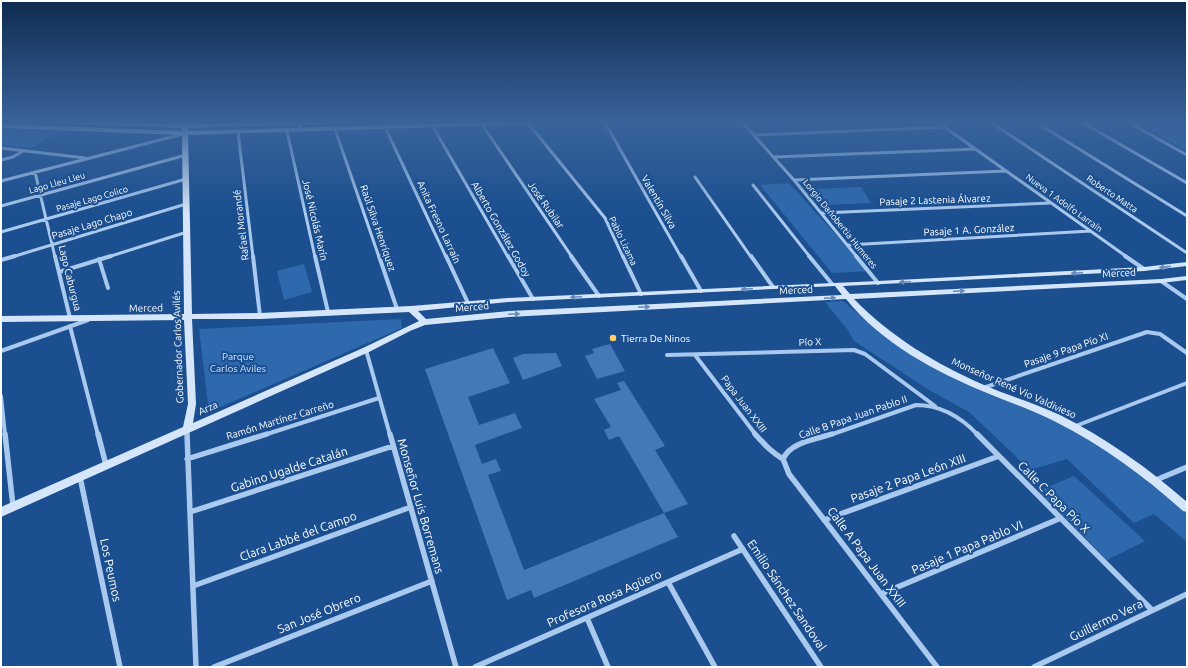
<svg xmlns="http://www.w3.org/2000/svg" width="1188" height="668" font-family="Ubuntu,sans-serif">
  <rect width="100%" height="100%" fill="#1b4f8f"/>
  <path fill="#2e69ad" d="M1132,121h41l14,8v22z
    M1,130l55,2 -24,16 -31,-3z
    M789,183l80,88 -37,2 -72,-88z
    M861,187l10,16 -49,2 -9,-16z
    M304,264l8,28 -28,8 -7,-29z
    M843,301l31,26 32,23 154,73 32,17 49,33 46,39v30l-33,-28 -20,9 -67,-64 -37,11 -61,-58 -40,-22 -75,-49 -6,-11 -23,-28z
    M401,319l1,9 -193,84 -10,-83z
    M1074,476l71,65 -38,19 -69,-69z"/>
  <path fill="#4478b7" d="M610,344l15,27 -28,8 -12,-23 9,-3 -2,-4z
    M493,348l17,35 -42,14 11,28 36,-12 7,15 -47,17 7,19 14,-5 5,12 -13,4 36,95 140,-57 -45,-77 -10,4 -5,-10 7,-3 -17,-28 27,-9 -4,-7 7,-2 41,65 -10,4 33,54 -24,9 14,24 -144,61 -3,-8 -24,10 -82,-231z
    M556,353l6,13 -39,14 -10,-22 10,-4z"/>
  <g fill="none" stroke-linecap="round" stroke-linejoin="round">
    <path stroke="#a9c9ee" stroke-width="3" d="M298,121l2,9
      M604,121l77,136
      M741,121l53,59 63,77
      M936,121l191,136
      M989,121l198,132
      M1034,121l153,95
      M1080,121l107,62
      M1126,121l61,34
      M481,123l91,134
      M528,123l77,95 18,39
      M432,125l76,132
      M385,127l61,130
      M335,129l44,128
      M287,131l28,126
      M238,132l15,125
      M754,135l191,-8
      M1,148l84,10
      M774,157l201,-8
      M1,160l12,-3 10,-6
      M35,172l20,85
      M695,177l56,80
      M794,180l212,-9
      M1,181l182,-47
      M753,185l57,72
      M1,206l185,-51
      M821,213l229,-10
      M1,232l185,-53
      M848,245l243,-14
      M12,257l174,-53
      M108,257l79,-25"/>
    <path stroke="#a9c9ee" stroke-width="4" d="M55,256l15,62
      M253,256l7,60
      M315,256l13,56
      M379,256l18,53
      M446,256l22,47
      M508,256l25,43
      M571,256l28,40
      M623,256l18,38
      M681,256l20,35
      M751,256l22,31
      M809,256l23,28
      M856,256l22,27
      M1125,256l19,13
      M99,259l9,29
      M1,260l14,-4
      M59,272l52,-16
      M1161,281l26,18
      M70,326l28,109
      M366,350l24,85
      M1,351l87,-31
      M667,355l187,-5 11,4 70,52
      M695,355l61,80
      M983,388l164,-56 13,2 27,19
      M1,396l4,39
      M1073,427l114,-44
      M187,430v5
      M264,435l115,-37
      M830,435l86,-30c25,0 45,12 62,30"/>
    <path stroke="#a9c9ee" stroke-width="5.5" d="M5,434l8,72
      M98,434l8,31
      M187,434l9,233
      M390,434l66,233
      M755,434c9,10 16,18 28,25
      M977,434l175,176
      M187,459l80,-25
      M783,459c7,-17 34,-20 49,-25
      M783,459l6,15 148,193
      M80,477l40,190
      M1156,480l31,-13
      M190,512l203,-66
      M824,520l175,-64
      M734,536l87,131
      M668,582l47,85
      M193,586l218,-79
      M881,594l180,-76
      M587,618l21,49
      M214,667l218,-86
      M475,667l268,-118
      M1034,667l153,-73"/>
    <path fill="#d6e6fa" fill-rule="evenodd" d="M47,121h44l91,3v-3h6v3l117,-3h55l-3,2 -169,5v3l331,-10h51l-3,2 -379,12 4,179 68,-1 151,-7 97,-8 370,-17 266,-14 43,-5v4l-43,5 -301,15 7,8 311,-15 26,-3v4l-26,3 -307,16c37,38 82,65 130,86 25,11 51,18 76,30 46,23 88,53 127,87v10l-4,-1c-39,-35 -81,-66 -129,-90 -22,-11 -45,-19 -67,-28 -51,-21 -106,-50 -141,-94l-337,18 -84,8 -15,6 -41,21 -368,165v-10l182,-80 5,-23 -4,-84 -183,2v-6l183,-2 -2,-179 -181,-7v-4l181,7v-3l-132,-5zM835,286l7,9 -333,16 -83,8 -8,-8 90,-9zM409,312l10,9 -56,27 -170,75 3,-19 -4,-85h68z
      M1178,121l9,1v4l-8,-4z"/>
  </g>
  <defs><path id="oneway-solid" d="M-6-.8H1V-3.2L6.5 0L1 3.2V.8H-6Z"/></defs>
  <g fill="#668bba">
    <use href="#oneway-solid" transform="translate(1165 267) rotate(174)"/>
    <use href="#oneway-solid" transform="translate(1077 273) rotate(177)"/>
    <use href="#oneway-solid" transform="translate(905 282) rotate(177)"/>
    <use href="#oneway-solid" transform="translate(747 289) rotate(177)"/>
    <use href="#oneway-solid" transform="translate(959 291) rotate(-3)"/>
    <use href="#oneway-solid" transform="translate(576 297) rotate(177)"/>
    <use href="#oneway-solid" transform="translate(830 298) rotate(-3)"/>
    <use href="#oneway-solid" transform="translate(644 307) rotate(-3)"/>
    <use href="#oneway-solid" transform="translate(514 314) rotate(-3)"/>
  </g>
  <linearGradient id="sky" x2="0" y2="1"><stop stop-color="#0f2b4f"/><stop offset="0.57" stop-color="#39639b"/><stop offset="1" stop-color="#39639b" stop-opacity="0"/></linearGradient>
  <rect width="1188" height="214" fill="url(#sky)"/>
  <circle fill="#ffd166" stroke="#1b4f8f" stroke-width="1.5" cx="613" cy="338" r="4"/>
  <g text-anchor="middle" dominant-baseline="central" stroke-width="4" stroke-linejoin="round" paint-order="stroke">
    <g font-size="9" fill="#fff" stroke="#1b4f8f">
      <text transform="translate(57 183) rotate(-16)">Lago Lleu Lleu</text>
      <text transform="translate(1112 194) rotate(34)">Roberto Matta</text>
      <text transform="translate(92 199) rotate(-16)">Pasaje Lago Colico</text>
      <text transform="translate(1064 203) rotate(36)">Nueva 1 Adolfo Larraín</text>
      <text transform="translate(840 224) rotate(51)">Lorgio Dañobertia Humeres</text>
      <text transform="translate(623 241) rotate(64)">Pablo Lizama</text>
    </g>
    <g font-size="10" fill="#fff" stroke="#1b4f8f">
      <text transform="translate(935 200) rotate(-2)">Pasaje 2 Lastenia Álvarez</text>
      <text transform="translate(659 202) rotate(60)">Valentín Silva</text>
      <text transform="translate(546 205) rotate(55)">José Rubilar</text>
      <text transform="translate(315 220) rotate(77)">José Nicolás Marín</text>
      <text transform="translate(439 222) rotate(65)">Anita Fresno Larraín</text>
      <text transform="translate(92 224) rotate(-17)">Pasaje Lago Chapo</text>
      <text transform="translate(241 225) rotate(-97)">Rafael Morandé</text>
      <text transform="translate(378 228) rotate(71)">Raúl Silva Henríquez</text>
      <text transform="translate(501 229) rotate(60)">Alberto González Godoy</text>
      <text transform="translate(969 230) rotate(-3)">Pasaje 1 A. González</text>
      <text transform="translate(1119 273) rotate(-3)">Merced</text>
      <text transform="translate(70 278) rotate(76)">Lago Caburgua</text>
      <text transform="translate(796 290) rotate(-3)">Merced</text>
      <text transform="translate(472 307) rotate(-5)">Merced</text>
      <text transform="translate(146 308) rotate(-1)">Merced</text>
      <text transform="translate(810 342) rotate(-2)">Pío X</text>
      <text transform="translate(178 347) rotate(-92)">Gobernador Carlos Avilés</text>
      <text transform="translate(1066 350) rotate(-19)">Pasaje 9 Papa Pío XI</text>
      <text transform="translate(1014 388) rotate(24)">Monseñor René Vio Valdivieso</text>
      <text transform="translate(744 404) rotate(53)">Papa Juan XXIII</text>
      <text transform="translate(208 408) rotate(-24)">Arza</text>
      <text transform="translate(853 417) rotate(-19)">Calle B Papa Juan Pablo II</text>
      <text transform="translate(280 420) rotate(-17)">Ramón Martínez Carreño</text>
    </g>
    <g font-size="10" fill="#fff" stroke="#1b4f8f" text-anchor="start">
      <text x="621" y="338">Tierra De Ninos</text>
    </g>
    <g font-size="10" fill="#cfe3fa" stroke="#1b4f8f">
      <text x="238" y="356">Parque<tspan x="238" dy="12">Carlos Aviles</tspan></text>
    </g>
    <g font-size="12" fill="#fff" stroke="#1b4f8f">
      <text transform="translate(289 469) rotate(-18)">Gabino Ugalde Catalán</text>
      <text transform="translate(908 478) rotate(-20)">Pasaje 2 Papa León XIII</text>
      <text transform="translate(1054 497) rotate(45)">Calle C Papa Pío X</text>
      <text transform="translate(421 506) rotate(74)">Monseñor Luis Borremans</text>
      <text transform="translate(298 536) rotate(-20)">Clara Labbé del Campo</text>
      <text transform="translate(967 547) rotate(-23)">Pasaje 1 Papa Pablo VI</text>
      <text transform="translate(867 557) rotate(53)">Calle A Papa Juan XXIII</text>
      <text transform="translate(111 570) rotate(78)">Los Peumos</text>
      <text transform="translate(787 595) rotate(56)">Emilio Sánchez Sandoval</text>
      <text transform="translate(604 598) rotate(-24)">Profesora Rosa Agüero</text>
      <text transform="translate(319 613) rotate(-22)">San José Obrero</text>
      <text transform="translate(1106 620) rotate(-26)">Guillermo Vera</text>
    </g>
  </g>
  <rect width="1188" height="668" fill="none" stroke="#ffffff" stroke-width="4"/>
</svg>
